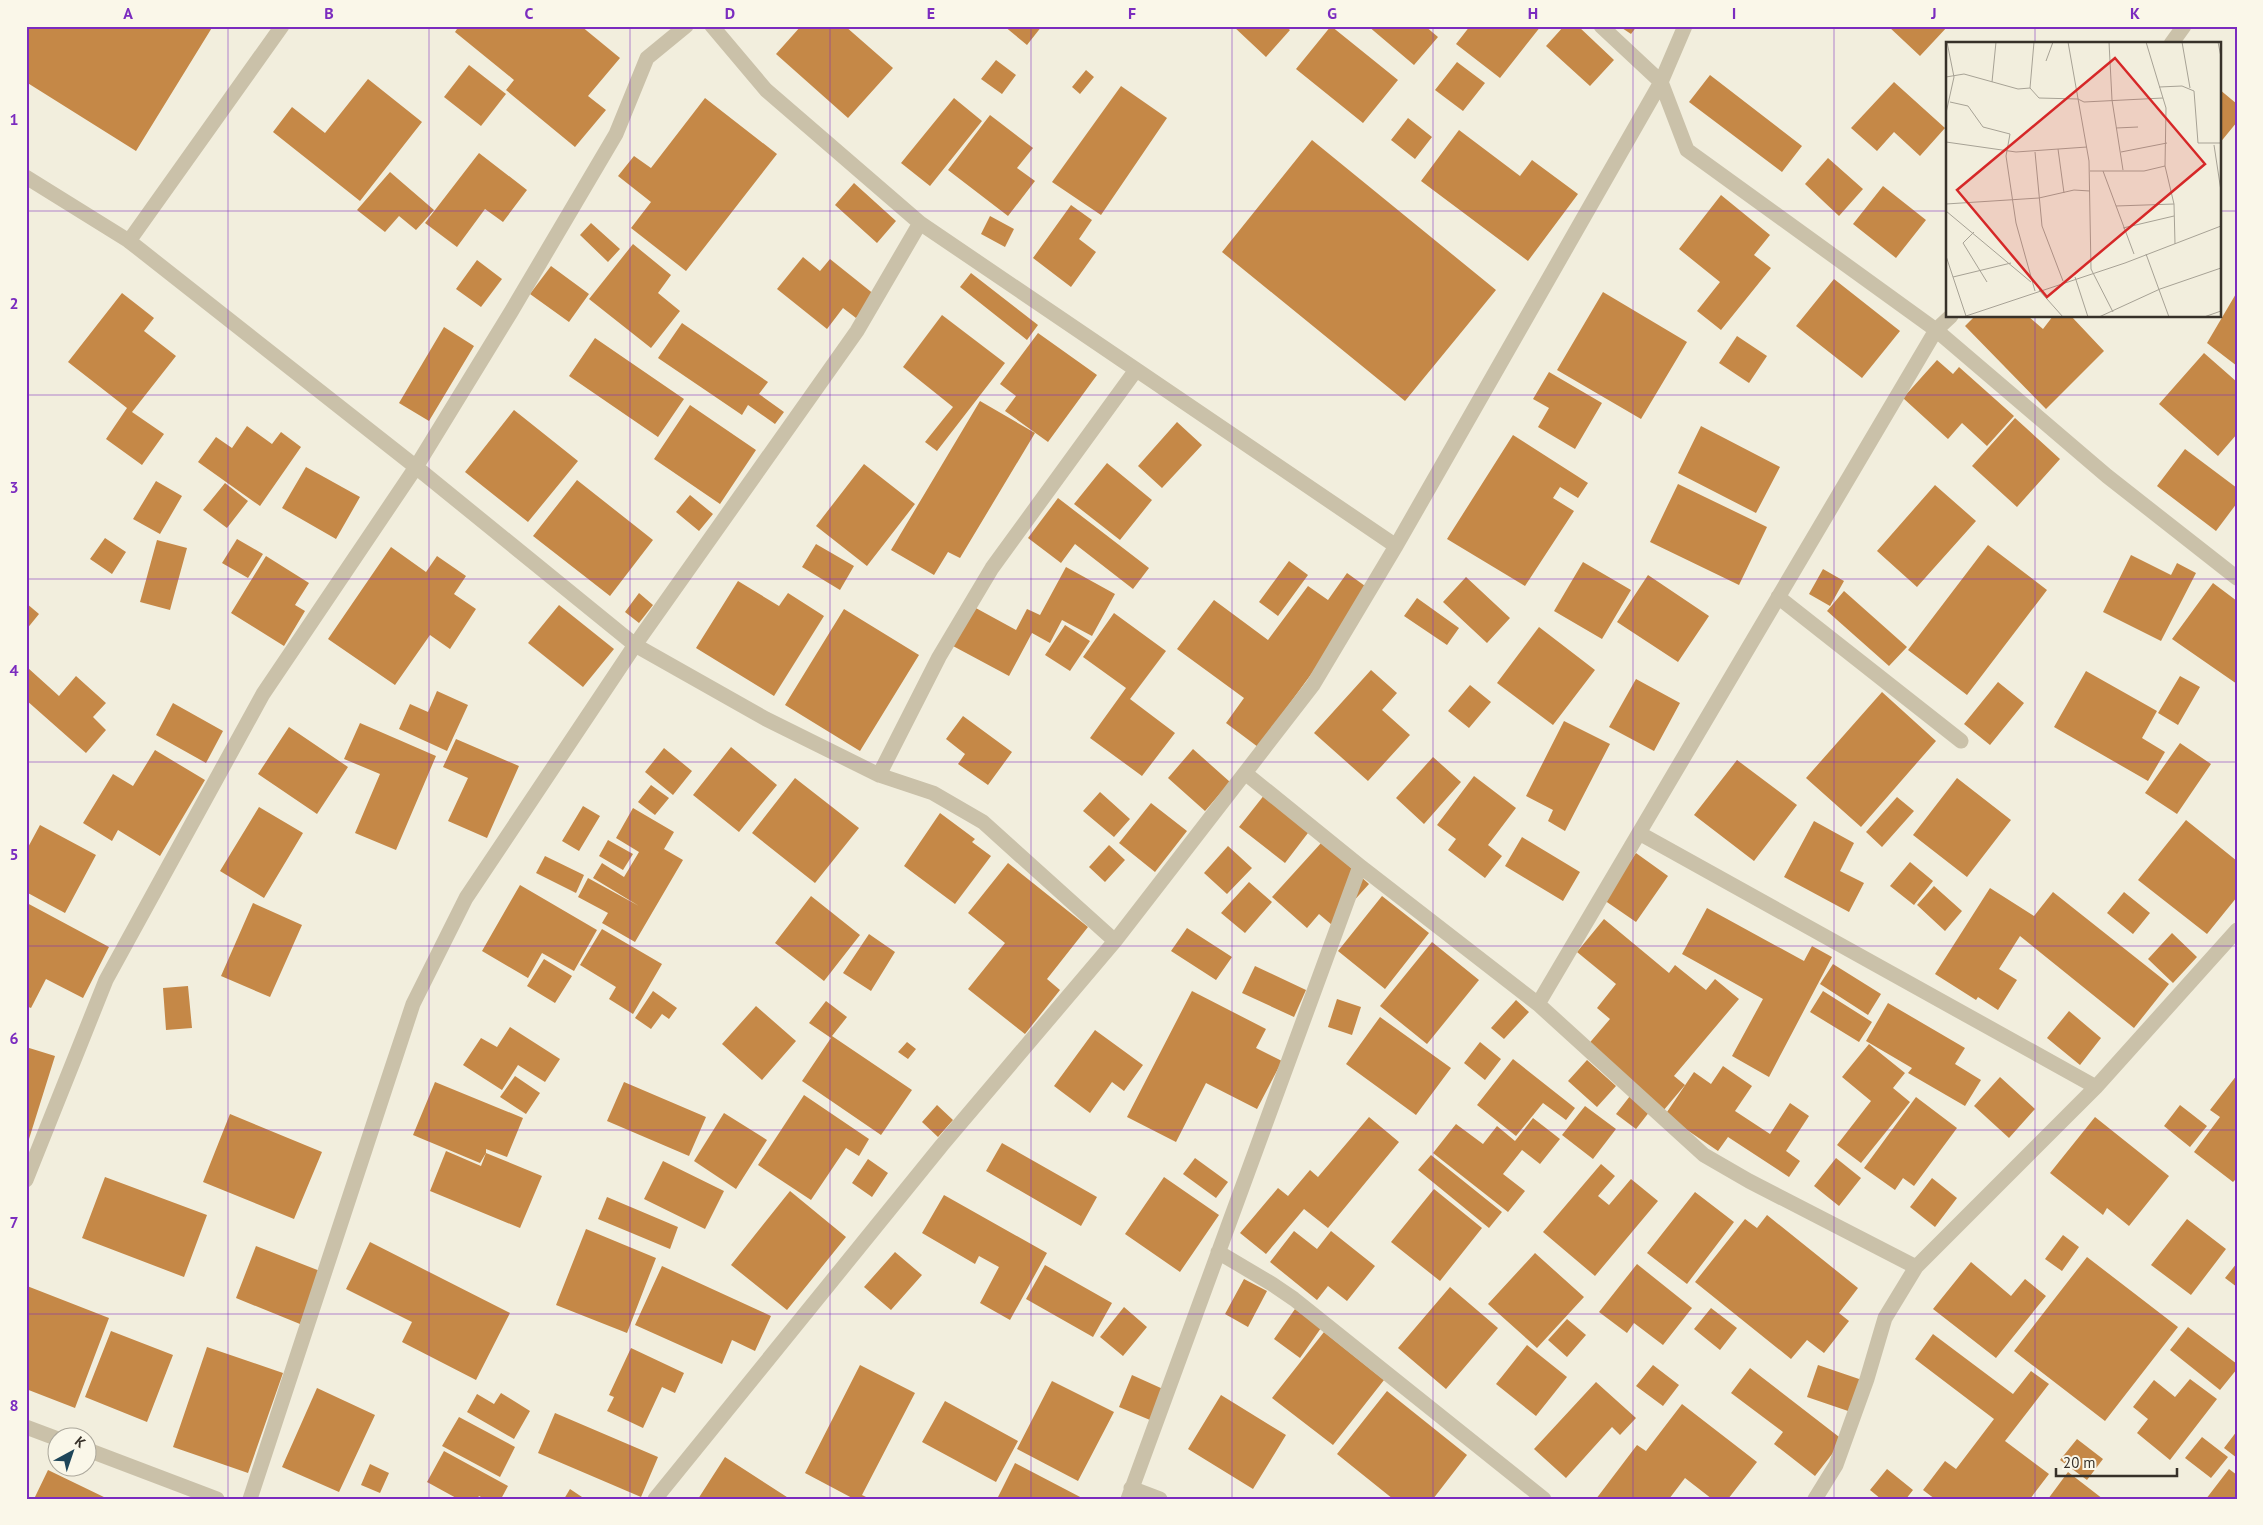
<svg xmlns="http://www.w3.org/2000/svg" width="2263" height="1525" font-family="'PT Sans',sans-serif">
  <rect width="100%" height="100%" fill="#f2eedd"/>
  <path fill="#c58847" d="M26,26h187l-77,125 -110,-69z
    M459,26h122l39,32 -32,38 18,14 -31,37 -69,-57 8,-10 -59,-48z
    M801,26h44l48,42 -45,50 -72,-64z
    M1004,26h38l-15,19z
    M1233,26h52l5,4 -24,27z
    M1331,26l67,54 -35,43 -67,-54z
    M1368,26h57l13,11 -24,28z
    M1470,26h71l-41,52 -44,-34z
    M1564,26h14l36,34 -24,26 -44,-40z
    M1619,26h18l-6,8z
    M1888,26h60l-28,30z
    M996,60l20,15 -14,19 -21,-15z
    M1457,62l28,21 -22,28 -28,-21z
    M469,65l37,29 -25,32 -37,-29z
    M1086,70l8,7 -14,17 -8,-7z
    M1710,75l92,71 -20,26 -93,-70z
    M368,79l54,43 -62,79 -87,-69 19,-25 33,26z
    M1894,82l51,46 -25,28 -26,-24 -17,19 -26,-23z
    M1121,86l46,32 -66,97 -49,-33z
    M2219,89l18,15v18l-18,22z
    M705,98l72,56 -91,117 -55,-43 20,-26 -33,-26 16,-20 17,12z
    M954,98l28,23 -52,65 -29,-23z
    M990,115l43,33 -16,20 18,13 -27,35 -60,-46z
    M1408,118l24,19 -17,22 -24,-19z
    M1459,130l61,46 12,-16 46,34 -50,67 -107,-80z
    M1312,140l184,150 -91,111 -183,-149z
    M479,153l48,37 -24,32 -18,-13 -28,38 -32,-24z
    M1828,158l35,31 -24,27 -34,-32z
    M390,172l44,38 -18,20 -17,-14 -14,16 -28,-22z
    M854,183l42,38 -19,22 -42,-38z
    M1883,186l43,34 -30,38 -43,-34z
    M1721,195l49,40 -16,20 17,13 -50,62 -24,-19 23,-29 -41,-33z
    M1071,205l21,15 -13,19 17,13 -25,35 -38,-29z
    M990,216l24,13 -9,18 -24,-13z
    M591,223l29,26 -12,13 -28,-27z
    M633,244l38,31 -13,18 22,18 -29,37 -62,-49z
    M803,257l17,14 10,-12 45,36 -19,23 -13,-10 -16,21 -50,-40z
    M477,260l25,19 -21,28 -25,-18z
    M551,266l38,28 -20,28 -39,-28z
    M971,273l67,52 -11,15 -67,-53z
    M1834,279l66,52 -38,47 -66,-52z
    M1603,292l84,50 -46,77 -84,-49z
    M2237,292v74l-30,-23z
    M122,293l32,25 -10,13 32,25 -44,56 32,22 -22,31 -36,-26 21,-31 -59,-46z
    M942,315l63,48 -68,88 -12,-9 28,-35 -50,-40z
    M1975,316h53l15,13 10,-13h18l33,35 -58,58 -81,-83z
    M682,323l86,59 -9,12 25,18 -9,12 -27,-19 -6,10 -84,-57z
    M444,327l30,19 -45,75 -30,-18z
    M1038,333l59,42 -49,67 -43,-31 11,-15 -16,-12z
    M1737,336l30,20 -18,27 -30,-20z
    M595,338l89,61 -26,38 -89,-61z
    M2204,353l33,29v52l-19,22 -59,-52z
    M1937,360l16,14 6,-7 55,49 -27,30 -25,-23 -14,16 -45,-41z
    M1549,372l53,31 -27,46 -37,-22 11,-19 -16,-9z
    M980,401l55,32 -75,125 -12,-6 -14,23 -43,-25z
    M690,405l66,45 -36,54 -66,-45z
    M514,410l64,51 -50,61 -63,-50z
    M2015,418l45,41 -43,48 -45,-41z
    M1177,422l25,23 -40,43 -24,-22z
    M247,426l25,18 9,-12 20,15 -41,59 -62,-44 18,-25 16,11z
    M1701,426l79,41 -24,46 -78,-40z
    M1513,435l75,48 -10,15 -18,-11 -7,11 21,13 -49,75 -78,-47z
    M2185,449l52,39v15l-21,28 -59,-45z
    M1107,463l45,37 -32,40 -46,-36z
    M864,464l51,40 -48,62 -51,-40z
    M306,467l54,30 -24,42 -54,-31z
    M577,480l76,60 -43,56 -77,-60z
    M156,481l26,15 -22,38 -27,-15z
    M225,483l23,18 -21,27 -24,-18z
    M1678,484l89,43 -28,58 -89,-43z
    M1935,485l41,36 -59,66 -40,-36z
    M690,495l23,19 -14,17 -23,-19z
    M1058,498l91,70 -16,21 -58,-45 -14,19 -33,-25z
    M105,538l21,14 -14,22 -22,-15z
    M237,539l26,15 -15,24 -26,-15z
    M157,540l30,8 -17,62 -30,-8z
    M816,544l38,22 -14,24 -38,-23z
    M1988,545l59,45 -80,105 -59,-45z
    M391,547l35,25 11,-16 29,20 -12,18 22,15 -26,40 -20,-14 -35,50 -67,-46z
    M2131,555l40,20 6,-12 19,10 -35,68 -58,-29z
    M266,556l43,27 -14,22 10,6 -21,35 -53,-33z
    M1289,561l19,14 -30,41 -19,-14z
    M1583,562l48,28 -29,49 -48,-28z
    M1066,567l49,27 -23,42 -30,-16 -12,23 -18,-10 -23,43 -56,-30 21,-39 42,23 11,-21 13,6z
    M1823,569l21,12 -14,25 -21,-12z
    M1347,573l25,18 -114,156 -32,-24 18,-25 -67,-49 37,-49 54,40 40,-54 20,14z
    M1648,575l61,41 -31,46 -61,-40z
    M1466,577l44,41 -23,25 -44,-41z
    M738,581l41,25 9,-13 36,23 -50,80 -78,-48z
    M2213,583l24,18v83l-65,-45z
    M1844,591l63,56 -18,19 -62,-55z
    M639,593l14,12 -14,18 -14,-11z
    M1417,598l42,30 -12,17 -43,-29z
    M26,603l13,11 -13,16z
    M559,605l55,44 -31,38 -55,-44z
    M844,609l75,46 -59,96 -75,-46z
    M1114,613l52,38 -36,48 45,34 -33,43 -52,-38 36,-50 -43,-31z
    M1065,625l25,16 -20,30 -25,-16z
    M1539,627l56,43 -42,55 -56,-42z
    M28,668l31,28 17,-20 30,27 -13,14 13,13 -20,23 -60,-53z
    M1371,670l26,23 -15,17 28,25 -42,46 -54,-48z
    M2086,671l71,40 -15,27 23,14 -17,29 -94,-54z
    M2180,676l20,11 -22,38 -20,-12z
    M1636,679l44,24 -26,48 -45,-24z
    M1998,682l26,21 -34,42 -26,-21z
    M1470,685l21,17 -22,26 -21,-17z
    M437,691l31,14 -21,46 -48,-22 11,-25 18,8z
    M1882,692l54,49 -75,86 -55,-49z
    M173,703l50,28 -17,32 -50,-28z
    M963,716l49,36 -24,33 -30,-21 7,-10 -19,-15z
    M1564,721l46,23 -45,87 -17,-10 5,-11 -27,-14z
    M360,723l76,33 -40,94 -41,-17 25,-59 -36,-15z
    M289,727l59,40 -31,47 -59,-40z
    M456,739l63,27 -32,72 -39,-17 20,-43 -25,-11z
    M2180,743l31,21 -34,50 -32,-21z
    M731,747l46,38 -38,47 -46,-37z
    M664,748l28,23 -19,24 -28,-23z
    M1193,749l37,33 -25,29 -37,-33z
    M155,750l50,30 -45,76 -42,-26 -6,11 -29,-18 30,-49 20,12z
    M1433,757l28,25 -37,42 -28,-26z
    M1737,760l60,45 -43,56 -60,-46z
    M1474,776l42,32 -28,37 14,11 -17,22 -37,-28 8,-11 -19,-14z
    M795,778l64,50 -44,55 -63,-50z
    M1957,778l54,42 -44,57 -54,-42z
    M651,785l18,13 -14,17 -17,-13z
    M1100,792l30,27 -16,18 -31,-26z
    M1265,794l46,35 -26,34 -46,-36z
    M1897,797l17,14 -32,36 -16,-15z
    M1151,803l36,28 -32,41 -36,-29z
    M583,806l17,10 -21,35 -17,-10z
    M259,807l44,26 -39,65 -44,-27z
    M633,808l41,24 -10,17 19,11 -48,82 -33,-19 6,-10 -30,-16 10,-19 51,28 -46,-28 9,-15 22,14 15,-25 -23,-14z
    M940,813l35,26 -3,3 19,14 -36,48 -51,-38z
    M2186,820l51,41v36l-30,37 -69,-54z
    M1814,821l40,22 -14,28 24,12 -15,29 -65,-35z
    M40,825l56,30 -31,58 -39,-21v-41z
    M1522,837l58,35 -17,29 -58,-35z
    M608,840l25,14 -10,16 -24,-14z
    M1322,842l47,42 -37,41 -13,-11 -12,14 -35,-31z
    M1109,845l16,15 -20,22 -16,-15z
    M1228,846l24,22 -25,26 -23,-21z
    M1636,853l32,23 -32,46 -32,-22z
    M545,856l39,19 -8,18 -40,-20z
    M1910,862l23,19 -19,24 -24,-19z
    M1008,863l80,64 -41,52 13,11 -35,44 -57,-45 37,-46 -37,-30z
    M1249,882l23,20 -27,31 -24,-20z
    M520,885l77,45 -23,41 -32,-18 -14,25 -46,-27z
    M1934,886l28,25 -17,20 -28,-26z
    M1990,888l44,28 19,-24 116,92 -35,44 -114,-92 -21,33 18,11 -19,30 -20,-13 -2,3 -41,-26z
    M2124,892l26,21 -17,21 -26,-21z
    M811,896l49,39 -36,46 -49,-38z
    M1382,896l47,37 -44,56 -47,-38z
    M27,903l82,44 -26,51 -37,-19 -15,29 -5,-2z
    M253,903l49,22 -32,72 -49,-21z
    M1707,908l97,53 8,-15 20,11 -63,120 -37,-21 31,-57 -81,-45z
    M1604,919l65,54 6,-8 31,25 9,-11 24,20 -65,77 11,9 -22,26 -77,-64 24,-28 -13,-11 19,-24 -39,-32z
    M1187,928l45,29 -16,23 -45,-29z
    M602,929l60,35 -29,50 -24,-15 7,-12 -36,-22z
    M2172,933l25,24 -24,26 -25,-24z
    M869,934l26,18 -24,39 -28,-18z
    M1432,942l47,38 -52,64 -47,-38z
    M544,959l28,17 -17,27 -28,-17z
    M1833,964l48,30 -13,21 -48,-31z
    M1255,966l51,24 -12,27 -52,-24z
    M188,986l4,42 -26,2 -3,-42z
    M653,991l24,17 -8,11 -7,-5 -11,15 -16,-11z
    M1192,991l74,38 -10,19 26,13 -25,48 -51,-26 -30,59 -49,-25z
    M1823,991l49,31 -13,20 -49,-30z
    M1337,999l24,8 -9,28 -24,-8z
    M1516,1000l13,12 -25,27 -13,-11z
    M826,1001l21,16 -15,19 80,54 -31,45 -79,-54 29,-43 -22,-15z
    M1888,1003l77,45 -10,16 26,16 -16,26 -57,-33 4,-5 -46,-27z
    M756,1006l40,35 -34,39 -40,-36z
    M2069,1011l32,27 -21,27 -33,-27z
    M1380,1017l71,51 -35,47 -70,-51z
    M510,1027l50,32 -15,23 -27,-17 -16,25 -39,-25 18,-27 16,9z
    M1095,1030l48,35 -19,26 -12,-9 -22,31 -36,-27z
    M907,1042l9,7 -8,10 -10,-7z
    M1480,1042l21,17 -16,21 -21,-17z
    M1869,1044l36,29 -12,15 17,14 -49,61 -24,-18 34,-44 -29,-24z
    M26,1047l29,9 -26,83h-3z
    M1513,1059l62,49 -9,12 -23,-17 -27,33 -39,-31z
    M1587,1060l29,26 -19,21 -29,-26z
    M1723,1066l29,20 -17,25 35,23 20,-31 19,13 -23,35 14,10 -11,16 -61,-40 -10,14 -53,-36 29,-43 17,12z
    M2237,1075v103l-4,4 -39,-30 26,-35 -10,-7z
    M515,1076l25,17 -14,21 -26,-17z
    M2000,1077l35,32 -26,29 -35,-32z
    M435,1082l88,36 -16,39 -21,-8v4l-6,10 -67,-28z
    M624,1082l82,35 -17,39 -82,-35z
    M804,1095l65,44 -10,17 -13,-8 -35,52 -53,-35z
    M1630,1096l20,15 -14,18 -20,-15z
    M1916,1097l41,31 -43,58 -11,-8 -8,12 -31,-22z
    M937,1105l16,15 -15,17 -16,-15z
    M2180,1105l27,21 -17,21 -26,-21z
    M1585,1106l31,23 -23,30 -31,-24z
    M724,1113l43,27 -31,49 -42,-28z
    M230,1114l92,38 -28,67 -91,-37z
    M1369,1117l30,25 -71,86 -24,-19 -38,45 -26,-21 38,-45 10,8 22,-26 8,7z
    M2095,1117l74,59 -40,50 -22,-18 -4,7 -53,-42z
    M1533,1118l27,21 -20,25 -18,-14 -19,24 22,17 -17,21 -75,-59 23,-29 27,20 14,-18 18,15z
    M1002,1143l95,54 -16,29 -95,-55z
    M446,1151l35,15 5,-13 56,23 -22,52 -90,-37z
    M1431,1155l71,57 -13,16 -71,-58z
    M1195,1158l33,24 -12,16 -33,-24z
    M1836,1158l25,20 -22,28 -25,-20z
    M868,1159l20,14 -16,24 -20,-14z
    M663,1161l61,30 -19,38 -61,-30z
    M1601,1164l14,12 -17,20 11,9 22,-26 27,22 -63,75 -52,-44z
    M105,1177l102,38 -23,62 -102,-39z
    M1164,1177l55,38 -39,57 -55,-38z
    M1932,1178l25,20 -22,29 -25,-20z
    M1434,1189l48,39 -42,53 -49,-39z
    M790,1191l56,46 -59,73 -56,-45z
    M1695,1192l39,30 -47,62 -40,-31z
    M944,1195l103,58 -37,67 -30,-17 19,-36 -20,-11 -4,8 -53,-31z
    M607,1197l71,30 -8,22 -72,-30z
    M1767,1215l91,73 -19,25 10,8 -25,32 -17,-13 -16,19 -96,-77 50,-63 12,9z
    M2187,1219l39,30 -35,46 -40,-30z
    M586,1229l70,29 -29,75 -71,-28z
    M1294,1231l23,18 14,-18 44,35 -28,35 -19,-15 -11,14 -47,-38z
    M2063,1235l16,12 -17,24 -17,-12z
    M370,1242l140,71 -34,67 -74,-38 10,-20 -66,-33z
    M256,1246l64,25 -20,53 -64,-26z
    M895,1252l27,23 -31,35 -27,-23z
    M1535,1253l49,44 -47,51 -49,-44z
    M2087,1257l91,70 -73,94 -91,-70z
    M1971,1262l40,34 14,-17 21,17 -50,62 -63,-49z
    M2237,1263v24l-12,-9z
    M1637,1264l55,44 -29,37 -29,-22 -7,10 -28,-21z
    M1045,1265l67,38 -19,34 -67,-38z
    M662,1266l109,50 -16,35 -23,-11 -10,24 -87,-39z
    M1244,1279l23,12 -19,36 -23,-13z
    M27,1286l82,32 -34,90 -49,-19z
    M1450,1287l48,41 -52,61 -48,-41z
    M1124,1307l23,20 -24,29 -23,-19z
    M1711,1308l26,20 -17,22 -26,-21z
    M1295,1309l26,19 -21,30 -26,-19z
    M1567,1319l19,16 -19,22 -19,-17z
    M2188,1327l49,37v5l-17,21 -50,-40z
    M111,1331l62,24 -26,67 -62,-25z
    M1324,1332l60,48 -51,65 -61,-47z
    M1933,1334l80,60 18,-23 18,13 -44,57 44,33 -19,25h-95l-12,-9 22,-29 11,8 38,-50 -79,-60z
    M1527,1345l40,32 -31,39 -40,-32z
    M207,1347l76,26 -35,100 -75,-26z
    M631,1348l53,25 -9,20 -13,-6 -19,41 -36,-17 7,-14 -5,-2z
    M860,1365l55,28 -53,102 8,4h-16l-49,-26z
    M1653,1365l26,20 -16,21 -27,-20z
    M1818,1365l44,15 -11,32 -44,-15z
    M1750,1368l93,72 -28,36 -41,-32 9,-12 -52,-39z
    M1132,1375l31,14 -13,31 -31,-13z
    M2190,1379l27,20 -47,61 -33,-27 11,-14 -15,-12 21,-27 21,17z
    M1052,1381l62,31 -36,69 -61,-32z
    M1596,1382l40,36 -16,17 -8,-8 -46,51 -32,-29z
    M317,1388l58,27 -36,77 -57,-25z
    M1387,1391l80,64 -34,44h-40l-56,-45z
    M501,1393l29,18 -16,28 -47,-27 10,-18 17,10z
    M1221,1395l65,40 -33,54 -65,-40z
    M945,1401l73,40 -22,41 -74,-40z
    M1682,1404l75,58 -29,37h-16l-27,-21 -16,21h-73l41,-54 9,6z
    M555,1413l103,44 -17,40 -103,-44z
    M459,1417l56,30 -15,30 -58,-31z
    M2237,1431v27l-13,-10z
    M2202,1437l26,20 -17,21 -26,-20z
    M2077,1439l26,20 -16,21 -27,-20z
    M444,1451l64,35 -7,13h-16l-6,-3 -2,3h-19l-31,-17z
    M725,1457l65,42h-92z
    M1015,1463l69,36h-87z
    M370,1464l19,9 -9,20 -19,-8z
    M1887,1469l26,21 -7,9h-25l-11,-9z
    M2229,1469l8,6v24h-31z
    M48,1470l60,29h-74z
    M2068,1472l35,27h-55z
    M570,1489l15,10h-21z"/>
  <g fill="none" stroke-linecap="round" stroke-linejoin="round">
    <path stroke="#cac1a9" stroke-width="15" d="M129,241l153,-215"/>
    <path stroke="#cac1a9" stroke-width="15" d="M712,26l54,64 154,133 476,323
      M1601,26l60,56 26,68 249,180 171,146 130,102
      M2171,44l13,-18
      M26,177l103,64 287,226 219,178 131,74 113,56 54,18 50,29 132,119
      M1778,597l183,144
      M1245,773l115,93 178,138 166,151 45,26 167,86
      M879,775l60,-118 53,-89 144,-198
      M1639,833l457,254
      M1538,1004l398,-674 15,-14
      M26,1180l80,-200 157,-286 153,-227 95,-155 105,-178 31,-76 39,-32
      M1218,1252l54,32 22,15 250,200
      M26,1427l32,12
      M88,1450l129,49
      M1131,1488l29,11
      M250,1499l163,-495 53,-106 169,-253 222,-314 63,-108
      M655,1499l287,-354 173,-204 198,-256 83,-139 265,-464 24,-56
      M1128,1499l232,-633
      M1815,1499l21,-34 31,-86 18,-61 31,-51 180,-180 141,-157"/>
  </g>
  <path fill="none" stroke="#7b2cbf" stroke-width="1" stroke-opacity="0.55" d="M228,26v1473M429,26v1473M630,26v1473M830,26v1473M1031,26v1473M1232,26v1473M1433,26v1473M1633,26v1473M1834,26v1473M2035,26v18M26,211h1921M2219,211h18M2035,316v1183M26,395h2211M26,579h2211M26,762h2211M26,946h2211M26,1130h2211M26,1314h2211"/>
  <g transform="translate(1946 42)">
    <rect width="275" height="275" fill="#f2eedd"/>
    <path fill="none" stroke="#a7a295" stroke-width="1" d="M122,0l21,119 2,108 22,43M163,0l3,58 11,70M200,0l20,66 -1,58 9,38 1,40M236,0l8,46M272,0l3,15M100,19l7,-19M0,35l18,-3 54,15 12,-1 9,10 39,1 6,3 79,-4M46,40l4,-40M213,45l23,-1 12,5 4,52h23M84,46l4,-46M4,60l18,4 15,21 27,7 -4,22 10,67 19,68M0,71l8,-36 -7,-35M170,86l22,-1M0,100l70,10 71,-5M268,103l7,46M112,107l6,44M89,110l7,74 21,55M175,110l46,-9M144,129h54l21,-5M157,129l31,83M0,162l93,-6 35,-8 16,1M170,164l58,-2M0,169l85,71M177,186l51,-12M28,190l-11,11 24,39M200,212l23,63M0,214l20,60M7,235l58,-14M129,235l13,40M93,248l24,27M17,275l162,-54 96,-37M153,275l61,-28 61,-21M258,275l17,-6"/>
    <path fill="#d62828" fill-opacity="0.15" stroke="#d62828" stroke-width="2.5" d="M169,16l90,106 -158,133 -90,-107z"/>
    <rect width="275" height="275" fill="none" stroke="#373129" stroke-width="2.5"/>
  </g>
  <rect width="2263" height="1525" fill="none" stroke="#faf7e9" stroke-width="55"/>
  <g transform="translate(72 1452) rotate(40)"><circle r="24" fill="#faf7e9" stroke="#aca89c"/>
  <path d="M0-4L9 19L0 12L-9 19Z" fill="#1e4559"/>
  <text y="-8" font-size="14" font-weight="bold" text-anchor="middle" fill="#373129">K</text>
  </g>
  <path d="M2056 1468v8h121v-8" fill="none" stroke="#373129" stroke-width="2.5"/>
  <text x="2063" y="1468" font-size="15" fill="#373129" stroke="#faf7e9" stroke-width="4" paint-order="stroke">20 m</text>
  <rect x="28" y="28" width="2208" height="1470" fill="none" stroke="#7b2cbf" stroke-width="2"/>
  <g font-size="16" text-anchor="middle" font-weight="bold" fill="#7b2cbf">
    <text x="128" y="19">A</text>
    <text x="329" y="19">B</text>
    <text x="529" y="19">C</text>
    <text x="730" y="19">D</text>
    <text x="931" y="19">E</text>
    <text x="1132" y="19">F</text>
    <text x="1332" y="19">G</text>
    <text x="1533" y="19">H</text>
    <text x="1734" y="19">I</text>
    <text x="1934" y="19">J</text>
    <text x="2135" y="19">K</text>
    <text x="14" y="125">1</text>
    <text x="14" y="309">2</text>
    <text x="14" y="493">3</text>
    <text x="14" y="676">4</text>
    <text x="14" y="860">5</text>
    <text x="14" y="1044">6</text>
    <text x="14" y="1228">7</text>
    <text x="14" y="1411">8</text>
  </g>
</svg>
